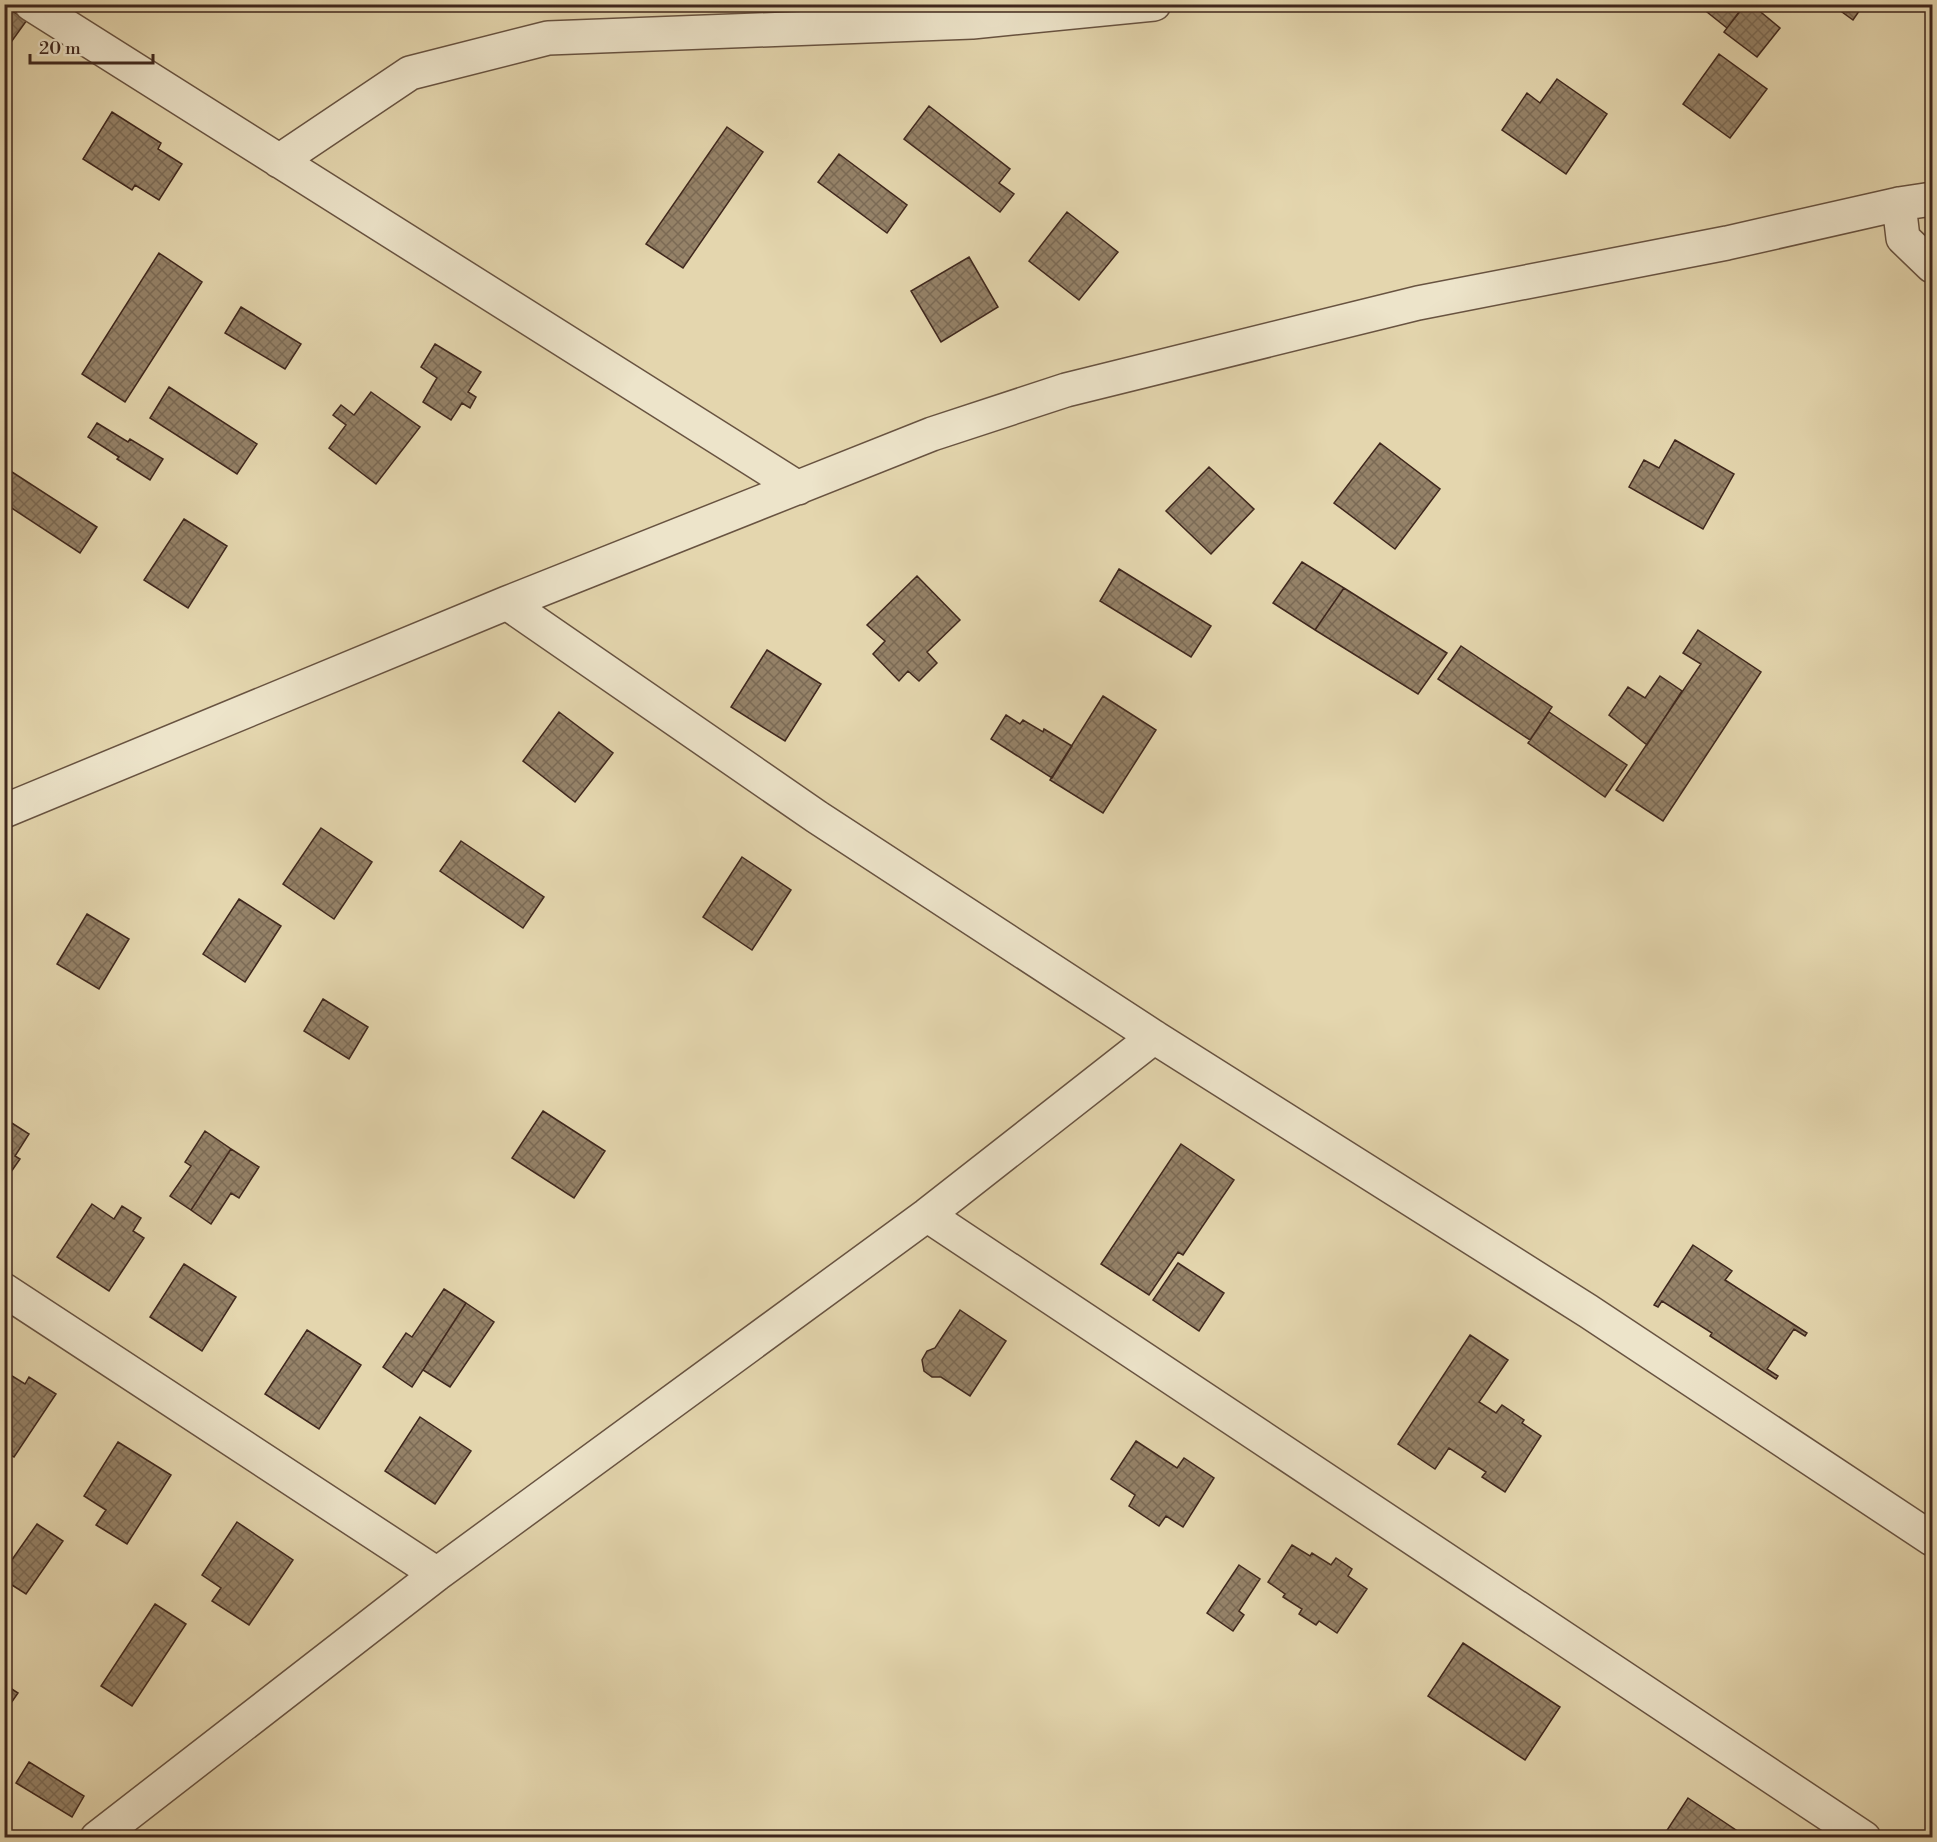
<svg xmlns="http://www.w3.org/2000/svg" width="1937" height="1842" font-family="'Libre Bodoni',serif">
  <defs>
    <pattern id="building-cross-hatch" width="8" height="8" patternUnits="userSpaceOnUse" patternTransform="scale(1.5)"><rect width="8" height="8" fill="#958268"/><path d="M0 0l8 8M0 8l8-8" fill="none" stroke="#7b6a55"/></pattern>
  </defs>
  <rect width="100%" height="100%" fill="#e4d6ae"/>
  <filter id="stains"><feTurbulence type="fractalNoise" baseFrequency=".00333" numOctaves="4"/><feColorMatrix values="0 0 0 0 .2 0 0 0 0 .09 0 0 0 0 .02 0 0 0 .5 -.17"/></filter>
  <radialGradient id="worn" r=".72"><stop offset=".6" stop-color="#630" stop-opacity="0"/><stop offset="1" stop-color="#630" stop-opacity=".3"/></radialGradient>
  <path fill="url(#building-cross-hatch)" stroke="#3f271d" stroke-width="1.5" d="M1697,4h47l1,1 -18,23z
    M1745,4h6l29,24 -23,29 -33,-25z
    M1831,4h33l-11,16z
    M4,6l23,14 -23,32z
    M1719,54l48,35 -37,49 -47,-34z
    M1557,79l50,35 -41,60 -64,-44 25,-37 13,10z
    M929,106l81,63 -11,14 15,11 -14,18 -96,-73z
    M112,112l49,31 -3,6 24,15 -23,36 -24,-15 -3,5 -49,-31z
    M727,127l36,25 -80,116 -37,-24z
    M839,154l68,51 -20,28 -69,-51z
    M1067,212l51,40 -39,48 -50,-39z
    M159,253l43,29 -77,120 -43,-28z
    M969,257l29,50 -57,35 -30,-51z
    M241,307l60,37 -16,25 -60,-36z
    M435,344l46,28 -13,20 8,5 -6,11 -8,-5 -11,17 -28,-18 14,-24 -16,-11z
    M169,387l88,57 -20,30 -87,-56z
    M371,392l49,35 -44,57 -47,-36 17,-23 -13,-10 8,-10 13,10z
    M97,423l31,19 2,-3 33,20 -13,21 -33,-21 2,-2 -31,-20z
    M1675,440l59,34 -31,55 -74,-42 15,-27 15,8z
    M1380,443l60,46 -45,60 -61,-46z
    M1209,467l45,42 -43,45 -45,-43z
    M12,472l85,55 -17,26 -76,-50v-19z
    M184,519l43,27 -39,62 -44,-28z
    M1302,562l42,26 -29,42 -42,-27z
    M1119,569l92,57 -20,31 -91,-56z
    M917,576l43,44 -33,32 10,11 -18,18 -11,-10 -9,10 -26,-27 12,-13 -18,-16z
    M1344,588l103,65 -29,41 -103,-64z
    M1698,630l63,42 -98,149 -47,-31 85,-126 -18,-11z
    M1461,646l91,61 -22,33 -92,-61z
    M767,650l54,34 -36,57 -54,-34z
    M1660,676l22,15 -35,54 -38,-30 19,-28 17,11z
    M1103,696l53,34 -53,83 -53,-33z
    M559,712l54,41 -38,49 -52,-41z
    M1549,712l78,53 -22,32 -77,-54z
    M1006,715l14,9 3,-4 20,12 1,-3 28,17 -20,32 -61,-39z
    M321,828l51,34 -38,57 -51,-35z
    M461,841l83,56 -21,31 -83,-57z
    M742,857l49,33 -39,60 -49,-33z
    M239,899l42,27 -36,56 -42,-28z
    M87,914l42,25 -30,50 -42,-25z
    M323,999l45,28 -19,32 -45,-28z
    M543,1111l62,40 -31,47 -62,-40z
    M4,1118l25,16 -14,22 5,3 -16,23z
    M205,1131l26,18 -40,61 -21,-14 21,-30 -6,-4z
    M1181,1144l53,36 -51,75 -5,-3 -29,43 -48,-31z
    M231,1149l28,18 -20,31 -8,-5 -20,31 -20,-14z
    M92,1204l22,15 8,-13 19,12 -8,13 11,7 -35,53 -52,-34z
    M1693,1245l39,26 -7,9 82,53 -2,3 -11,-7 -27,40 11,7 -2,3 -66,-43 2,-3 -50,-32 -4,6 -4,-2z
    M1178,1263l46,30 -25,38 -46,-31z
    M184,1264l52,33 -34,54 -52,-34z
    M444,1289l22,14 -54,84 -29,-20 23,-34 6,4z
    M466,1303l28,19 -44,65 -27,-17z
    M960,1310l46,31 -36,55 -29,-19h-9l-8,-6 -2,-11 5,-9 8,-3z
    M307,1330l54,35 -42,64 -54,-35z
    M1470,1335l38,25 -29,42 17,11 6,-8 22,15 -2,3 19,13 -36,56 -23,-15 4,-5 -37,-24 -14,21 -37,-25z
    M4,1371l21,13 4,-7 27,17 -42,63 -10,-6z
    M420,1417l51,34 -36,53 -50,-33z
    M1136,1441l41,27 7,-10 30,20 -31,49 -17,-11 -7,10 -30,-20 6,-11 -24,-16z
    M118,1442l53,33 -44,69 -31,-19 10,-15 -22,-14z
    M237,1522l56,38 -44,65 -37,-24 9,-13 -19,-13z
    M37,1524l26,17 -37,53 -22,-14v-9z
    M1292,1545l18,11 2,-3 19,12 5,-7 16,11 -4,7 19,13 -30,44 -18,-12 -3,4 -17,-11 3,-5 -19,-12 2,-3 -17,-12z
    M1239,1565l21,14 -21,32 5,4 -11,16 -26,-18z
    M155,1604l31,20 -54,82 -31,-20z
    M1463,1643l97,64 -35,53 -97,-64z
    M4,1684l14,9 -14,20z
    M29,1762l55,34 -12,21 -56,-34z
    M1688,1798l60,40h-86z"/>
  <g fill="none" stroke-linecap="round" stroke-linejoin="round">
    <defs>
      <path id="minor" d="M31,4l767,484
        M279,161l131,-88 138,-35 424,-16 182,-18
        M1899,204l4,34 29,28
        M507,603l310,214 337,220 434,274 344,228
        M4,811l503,-208 425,-169 134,-44 352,-87 309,-60 172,-39 33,-5
        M927,1215l937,623
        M4,1290l433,284
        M97,1838l340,-264 490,-359 227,-178"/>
    </defs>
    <use href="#minor" stroke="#685341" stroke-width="36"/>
    <use href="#minor" stroke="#ede4ca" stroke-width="33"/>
  </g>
  <rect width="1937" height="1842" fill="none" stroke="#e4d6ae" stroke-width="24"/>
  <rect x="6" y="6" width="1925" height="1830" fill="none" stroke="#3f271d" stroke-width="3"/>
  <rect x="12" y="12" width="1913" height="1818" fill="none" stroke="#3f271d" stroke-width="1.5"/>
  <path d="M30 54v9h123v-9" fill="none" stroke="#3f271d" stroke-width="3"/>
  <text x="39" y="54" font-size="18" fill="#3f271d" stroke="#ede4ca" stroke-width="4.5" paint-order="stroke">20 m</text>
  <rect width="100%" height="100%" filter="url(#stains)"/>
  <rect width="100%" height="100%" fill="url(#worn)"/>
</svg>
